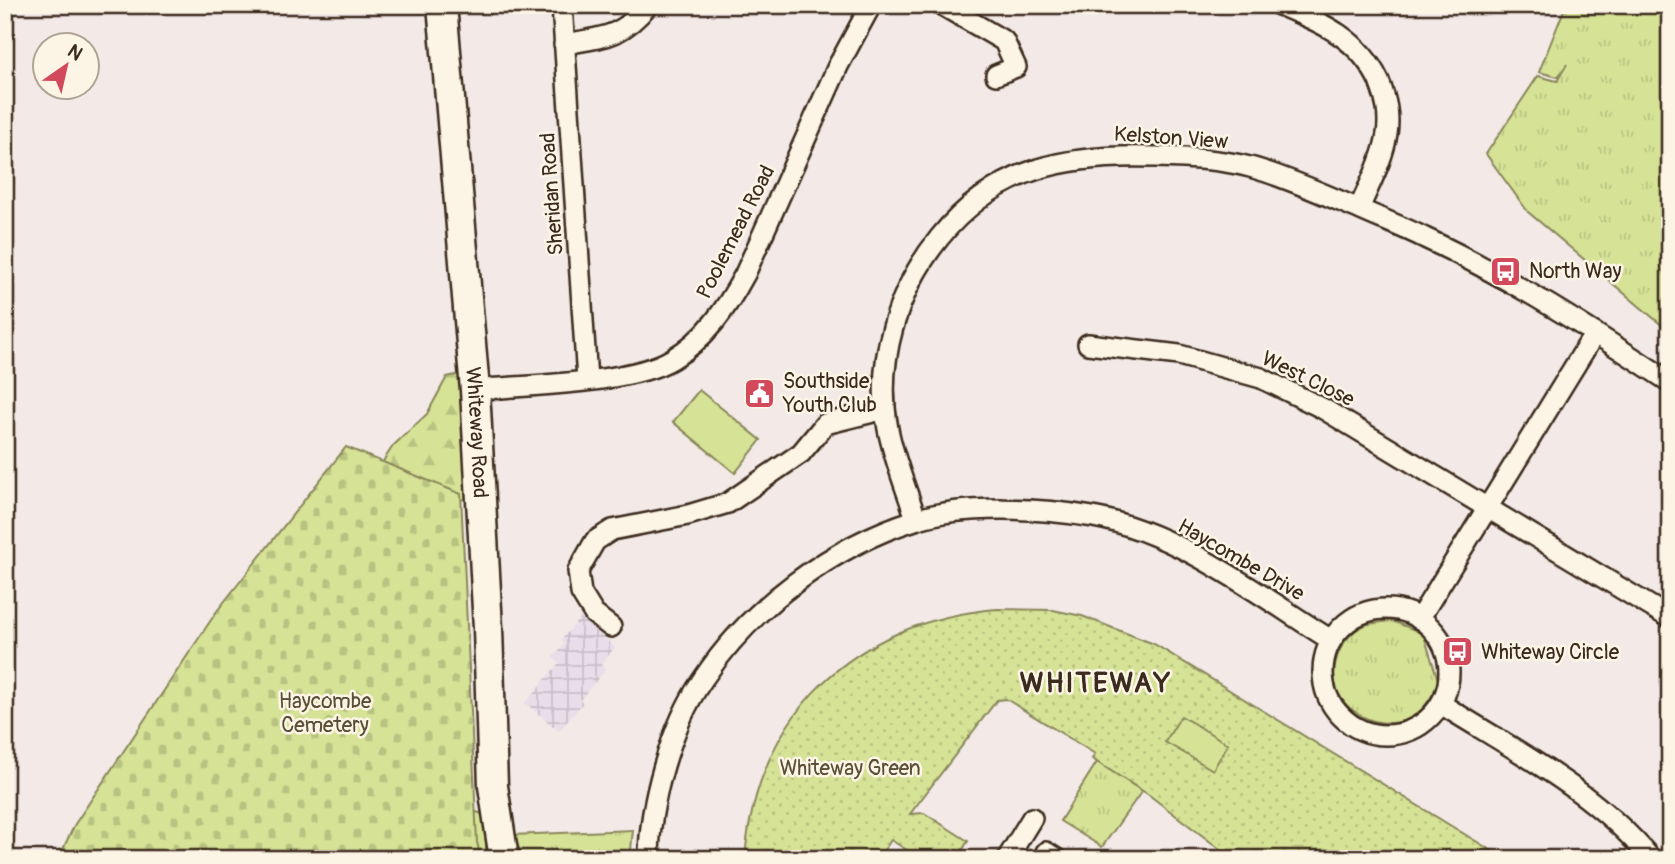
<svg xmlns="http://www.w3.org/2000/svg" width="1675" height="864" font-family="Pangolin,sans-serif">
  <defs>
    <pattern id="industrial-grid" width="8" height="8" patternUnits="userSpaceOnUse" patternTransform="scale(1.75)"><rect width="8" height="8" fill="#e9ddea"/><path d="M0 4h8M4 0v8" fill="none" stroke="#c9bec8"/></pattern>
    <pattern id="grass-tufts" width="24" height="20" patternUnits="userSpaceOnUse" patternTransform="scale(1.75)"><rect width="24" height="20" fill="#d6e396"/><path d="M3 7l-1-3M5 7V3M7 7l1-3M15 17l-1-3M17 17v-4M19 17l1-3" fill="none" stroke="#b9c381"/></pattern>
    <pattern id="forest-firs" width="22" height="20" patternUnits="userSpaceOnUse" patternTransform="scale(1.75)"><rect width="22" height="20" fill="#d6e396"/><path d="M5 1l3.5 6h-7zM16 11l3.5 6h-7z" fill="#b9c381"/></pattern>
    <pattern id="cemetery-stones" width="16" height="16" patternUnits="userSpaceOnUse" patternTransform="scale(1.75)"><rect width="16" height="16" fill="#d6e396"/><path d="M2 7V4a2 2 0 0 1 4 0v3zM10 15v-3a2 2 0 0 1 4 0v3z" fill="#b9c381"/></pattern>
    <pattern id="park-dots" width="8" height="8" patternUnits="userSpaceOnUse" patternTransform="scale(1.75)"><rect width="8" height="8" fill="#d6e396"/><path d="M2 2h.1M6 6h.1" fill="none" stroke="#b9c381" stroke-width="1.8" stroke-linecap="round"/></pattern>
  </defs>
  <rect width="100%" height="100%" fill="#f3eae7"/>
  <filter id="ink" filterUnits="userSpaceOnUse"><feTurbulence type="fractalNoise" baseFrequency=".0143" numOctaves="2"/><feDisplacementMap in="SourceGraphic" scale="14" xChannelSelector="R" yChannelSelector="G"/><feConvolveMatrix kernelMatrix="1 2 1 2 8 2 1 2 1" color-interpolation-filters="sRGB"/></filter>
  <g filter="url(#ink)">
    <path fill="url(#industrial-grid)" d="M580,618l35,29 -14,18 5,4 -26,31 3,3 -24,28 -34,-28 34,-40 -6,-6 12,-13 -4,-4z"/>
    <path fill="url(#grass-tufts)" stroke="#88865a" stroke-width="2" d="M1566,5h104v327l-142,-120 -42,-58 52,-78 19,5 10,-17 -9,13 -19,-5z
      M1392,621l23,9 9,6 15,47c-5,10 -10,19 -18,27 -23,23 -63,13 -80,-12 -16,-24 -2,-62 24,-73 8,-3 18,-3 27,-4z
      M1097,762l45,29 -40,56 -42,-26z
      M633,830l-3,29h-105l-13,-24z"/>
    <path fill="url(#forest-firs)" stroke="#88865a" stroke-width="2" d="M461,374l6,127 -77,-31 -8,-7 11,-17 34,-32 20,-37z
      M469,811l12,2 6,13 -1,33h-50z"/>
    <path fill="url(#cemetery-stones)" stroke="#88865a" stroke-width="2" d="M346,447l115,47 16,348 4,17h-423l17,-35 142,-213z"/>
    <path fill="url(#park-dots)" stroke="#88865a" stroke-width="2" d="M997,609l56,1 29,6 72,28 351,215h-272l-84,-64 -52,-33 -5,-3 3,-5 -89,-55 -9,1 -87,114 14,-1 44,28 -11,18h-36l-30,-19 -13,19h-133c11,-145 109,-238 252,-250z"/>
    <path fill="#d6e396" stroke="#88865a" stroke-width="2" d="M699,390l62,50 -26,33 -62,-51z
      M1181,716l47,28 -15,26 -48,-28z"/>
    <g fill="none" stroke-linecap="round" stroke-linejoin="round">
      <defs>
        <path id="street" d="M562,5l25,375
          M942,5l62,36 12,26 -20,8
          M1279,5c43,18 79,32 100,76 7,18 11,34 8,53 -4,26 -18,51 -28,75
          M564,44c40,-7 57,-6 84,-39
          M1088,344l91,11 82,23 61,30 348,210
          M475,390c50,-5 156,-6 197,-31 34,-20 54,-50 73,-85l93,-208 33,-61
          M916,519c-9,-29 -22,-59 -28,-90 -13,-68 9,-139 52,-192 58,-71 129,-83 216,-80 31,1 63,2 94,10 34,9 75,28 109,42 22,10 44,18 66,29 86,40 166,92 245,144
          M1323 672a63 63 0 1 1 126 0a63 63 0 1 1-126 0Z
          M1419,619l176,-286
          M611,627l-17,-13 -13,-21 -3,-22 17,-30 17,-11 76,-15 40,-12 73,-50 24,-29 60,-15
          M1441,704c73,46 154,87 210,155
          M1046,852l11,7
          M649,859c0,-55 22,-134 54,-180 48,-72 129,-133 212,-159 49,-16 127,-12 178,-3 85,15 166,78 238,123
          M1007,859l25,-41"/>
        <g id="secondary">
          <path id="s1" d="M442,5l33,385 13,238 5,158 11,73"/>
        </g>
      </defs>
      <use href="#street" stroke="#3b2a1e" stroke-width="24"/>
      <use href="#secondary" stroke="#3b2a1e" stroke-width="33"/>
      <use href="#street" stroke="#fcf5e5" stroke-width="19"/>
      <use href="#secondary" stroke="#fcf5e5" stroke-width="28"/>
    </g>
  </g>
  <defs>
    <symbol id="bus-square" viewBox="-11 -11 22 22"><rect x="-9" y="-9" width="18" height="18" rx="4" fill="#d1495b" stroke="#fcf5e5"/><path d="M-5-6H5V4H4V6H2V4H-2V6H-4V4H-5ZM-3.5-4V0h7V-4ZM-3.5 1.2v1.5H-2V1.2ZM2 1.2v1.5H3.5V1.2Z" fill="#fff"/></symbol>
    <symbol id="civic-square" viewBox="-11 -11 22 22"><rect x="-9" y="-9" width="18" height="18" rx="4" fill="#d1495b" stroke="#fcf5e5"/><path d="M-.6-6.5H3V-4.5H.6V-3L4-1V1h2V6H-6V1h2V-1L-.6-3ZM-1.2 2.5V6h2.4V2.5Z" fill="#fff"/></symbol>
  </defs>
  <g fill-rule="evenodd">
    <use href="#bus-square" x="1488" y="254" width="35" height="35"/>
    <use href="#civic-square" x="742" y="376" width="35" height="35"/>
    <use href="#bus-square" x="1440" y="634" width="35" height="35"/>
  </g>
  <g text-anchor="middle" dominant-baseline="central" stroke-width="5" stroke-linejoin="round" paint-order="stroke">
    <g font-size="21" fill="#3b2a1e" stroke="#fcf5e5">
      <text transform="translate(1171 138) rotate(4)">Kelston View</text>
      <text transform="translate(552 194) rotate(-94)">Sheridan Road</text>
      <text transform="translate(736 232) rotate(-63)">Poolemead Road</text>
      <text transform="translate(1308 379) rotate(26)">West Close</text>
      <text stroke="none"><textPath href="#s1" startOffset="429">Whiteway Road</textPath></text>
      <text transform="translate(1241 560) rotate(30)">Haycombe Drive</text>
    </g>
    <g font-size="21" fill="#3b2a1e" stroke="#fcf5e5" text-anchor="start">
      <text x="1529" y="271">North Way</text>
      <text x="783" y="381">Southside<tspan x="783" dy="24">Youth Club</tspan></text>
      <text x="1481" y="652">Whiteway Circle</text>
    </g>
    <g font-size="21" fill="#5a4f36" stroke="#fcf5e5">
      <text x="325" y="701">Haycombe<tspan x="325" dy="24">Cemetery</tspan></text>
      <text x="850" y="768">Whiteway Green</text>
    </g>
    <g font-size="28" font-weight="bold" letter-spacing="2" fill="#3b2a1e" stroke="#fcf5e5">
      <text x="1096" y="683">WHITEWAY</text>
    </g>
  </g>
  <rect width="1675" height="864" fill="none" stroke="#fcf5e5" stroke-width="28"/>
  <rect x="14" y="14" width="1647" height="836" fill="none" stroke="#3b2a1e" stroke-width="2.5" filter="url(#ink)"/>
  <g transform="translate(66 66) rotate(34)"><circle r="33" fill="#fcf5e5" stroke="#afa495" stroke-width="2"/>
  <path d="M0-5L12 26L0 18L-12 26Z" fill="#d1495b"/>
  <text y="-10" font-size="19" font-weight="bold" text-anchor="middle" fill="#3b2a1e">N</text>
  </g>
</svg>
